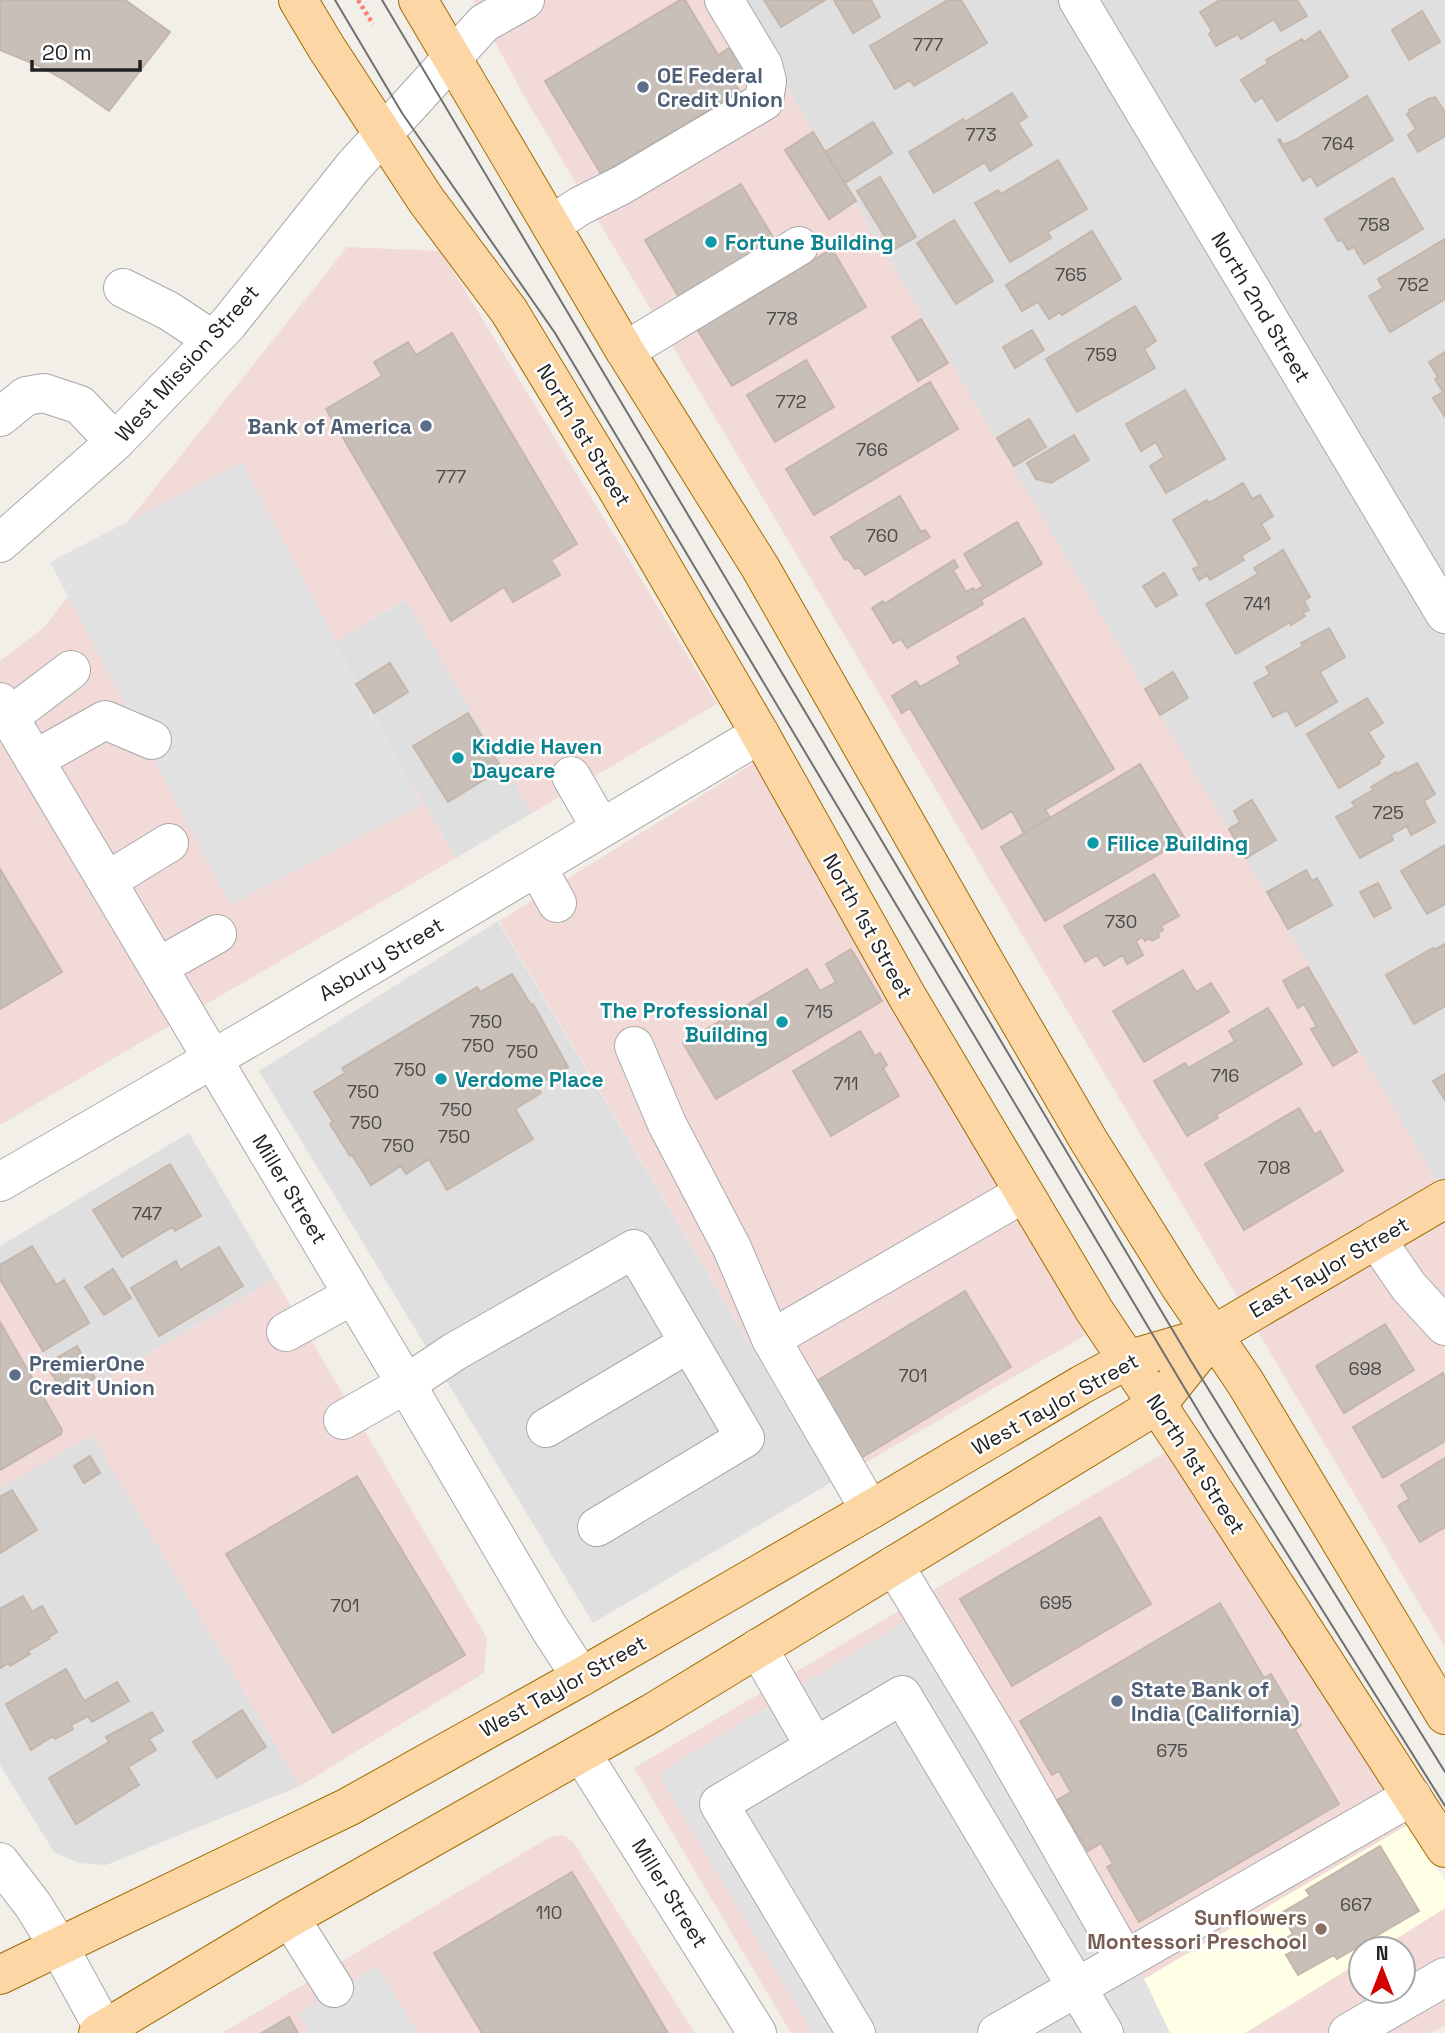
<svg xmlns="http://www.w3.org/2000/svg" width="1445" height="2033" font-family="'Space Grotesk',sans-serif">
  <rect width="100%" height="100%" fill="#f2efe9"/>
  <path fill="#e0dfdf" d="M735,0h710v1194l-31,-50z
    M406,599l126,214 -76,45 -127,-213z
    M498,921l334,561 -239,141 -334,-552z
    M189,1133l86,146 -204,120 -71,-120v-33z
    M92,1434l208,352 -194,79 -27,-2 -25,-11 -54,-87v-277z"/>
  <path fill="#f2dad9" d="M473,0h262l710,1194v453l-925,-1558z
    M347,247l94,4 276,453 -185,109 -127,-214 -75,46 126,213 -456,267v-464l44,-34z
    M757,761l341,567 -266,154 -333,-561z
    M0,1279l71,120 204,-120 212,359 -3,35 -184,113 -208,-351 -92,53z
    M1166,1452l243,372 -264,155 25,54h-379l-157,-265z
    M552,1836h13l8,6 122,191h-473z
    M1445,1908v117l-13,8h-187l116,-72v30h42v-42h-23z"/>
  <path fill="#ffffe5" d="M1409,1824l36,57v27l-65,41h-19v12l-116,72h-75l-26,-54z"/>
  <path fill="#e2e2e2" d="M242,462l180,343 -192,100 -180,-343z
    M931,1605l213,374 26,54h-357l-155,-259z
    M377,1966l41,67h-108l-12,-19z"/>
  <path fill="#c7bfb8" stroke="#c4b6ab" stroke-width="2" d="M0,0h125l45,32 -61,79 -43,-30 -27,-15 -39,-16z
    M680,0h5l33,55 26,-16 16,27 -26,16 6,10 -139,82 -56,-93z
    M764,0h61l-44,27z
    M834,0h37l9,17 -27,16z
    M948,0h13l26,43 -73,43 -4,-6 -15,9 -25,-43z
    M1220,0h77l10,16 -26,15 -7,-12 -33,20 -3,-5 -22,12 -7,-12 3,-3 -12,-19z
    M1422,11l18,31 -31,18 -17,-30z
    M1320,31l28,46 -71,44 -15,-24 -7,5 -14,-22 27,-17 -2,-3 36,-21 2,3z
    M1012,93l15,24 -9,6 14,22 -42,26 -5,-9 -51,31 -25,-41 54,-33 2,3z
    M1367,96l26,44 -76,46 -6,-10 -8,5 -25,-41 2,-1 3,6 12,-5z
    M1435,97l10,15v24l-27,16 -10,-17 8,-6 -9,-15 3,-2 -1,-2 21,-12 1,1z
    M873,122l19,31 -47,30 -20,-31z
    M813,132l43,69 -27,18 -44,-69z
    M1058,160l29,49 -39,23 3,6 -41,24 -35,-59 23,-13 3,4z
    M880,177l36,60 -23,13 -36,-59z
    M1393,178l30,51 -59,35 -10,-17 -6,3 -6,-10 -4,1 -13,-22z
    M741,184l36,60 -96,57 -36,-61z
    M954,220l39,61 -37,23 -39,-61z
    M1092,231l29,48 -59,36 -2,-3 -11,7 -11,-17 -16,9 -16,-26z
    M1445,239v60l-55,33 -21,-36 14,-8 -5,-9z
    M832,249l34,58 -134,79 -35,-57z
    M1135,306l21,35 -12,8 11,19 -78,44 -31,-53z
    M921,319l27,44 -30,18 -26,-44z
    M1032,330l12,20 -29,18 -12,-21z
    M452,333l125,211 -26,16 9,15 -47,27 -9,-15 -53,34 -125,-212 56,-33 -8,-14 34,-20 8,13z
    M1445,352v65l-12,-19 10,-6 -8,-13 3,-2 -9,-15z
    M806,360l28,47 -59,35 -28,-47z
    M930,382l28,47 -144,86 -28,-46z
    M1185,390l40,69 -59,34 -16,-27 14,-9 -8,-15 -15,9 -15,-27z
    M1029,419l17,28 -32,19 -17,-28z
    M1074,435l15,25 -38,23 -15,-4 -9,-16z
    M1243,483l9,16 8,-4 13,21 -12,8 9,15 -29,17 3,4 -34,20 -3,-5 -8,5 -6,-11 7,-3 -27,-46 34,-20 2,3z
    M900,496l21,36 4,-2 5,7 -65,38 -6,-8 -4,2 -7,-10 -3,1 -14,-23z
    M1017,522l25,42 -61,36 2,4 -76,44 -6,-9 -8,4 -21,-35 11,-7 1,3 70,-44 4,7 -5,3 13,22 7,-4 2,3 8,-5 -19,-32z
    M1283,550l27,47 -6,4 5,9 -6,3 2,3 -14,9 -1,-3 -54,32 -30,-50 52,-30 -4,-6z
    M1164,573l13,22 -21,12 -13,-21z
    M1024,618l90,151 -69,41 5,7 -26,16 -12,-22 -30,18 -72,-121 -8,5 -10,-17 24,-15 4,6 41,-23 -4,-7z
    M1329,628l16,29 -25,15 17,30 -41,24 -9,-16 -14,7 -19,-34 16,-9 -4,-7 37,-21 -2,-3z
    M390,663l18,29 -34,21 -18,-29z
    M1173,672l15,26 -28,17 -15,-26z
    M1367,698l16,25 -15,9 16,25 -5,3 1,3 -41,25 -32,-54z
    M468,713l34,56 -54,33 -35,-56z
    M1417,763l18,31 -11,7 11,21 -24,13 -4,-9 -16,9 2,5 -33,18 -24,-41 19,-10 -3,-5 21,-12 -2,-3 25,-15 1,2z
    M1140,764l45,75 -140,82 -44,-74z
    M1252,800l24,40 -30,18 -17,-29 11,-7 -6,-11z
    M1445,845v59l-18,10 -26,-43z
    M0,869l62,103 -62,37z
    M1306,870l6,11 5,-3 15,27 -44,24 -21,-37z
    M1154,874l25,42 -18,10 2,4 -5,3 1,4 -7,4 -2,-3 -5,3 -3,-4 -6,4 7,14 -16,9 -4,-9 -19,11 -7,-11 -12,7 -21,-36z
    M1378,883l13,25 -17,9 -14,-25z
    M1445,944v62l-31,18 -28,-49 47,-27 1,2z
    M851,949l31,52 -166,98 -33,-56 124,-74 13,22 16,-9 -10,-18z
    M1308,967l49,85 -24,14 -22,-37 6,-2 -13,-23 -6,4 -15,-27z
    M1183,970l13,22 15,-9 18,29 -85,50 -31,-51z
    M512,974l19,31 2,-1 35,63 -32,19 5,7 -26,16 18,30 -86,51 -18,-31 -23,15 -5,-8 -30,19 -19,-30 -2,1 -20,-32 3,-2 -19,-30 31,-19 -3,-5 135,-81 3,5z
    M1268,1008l34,56 -86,51 2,3 -31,18 -33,-55 31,-18 3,5 47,-27 -6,-10z
    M860,1031l15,25 5,-3 7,12 -4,3 16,28 -68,40 -38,-65z
    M1445,1074v26l-12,-19z
    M1299,1108l16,27 5,-4 23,40 -99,59 -39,-66z
    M170,1164l31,52 -26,15 -3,-4 -50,30 -29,-47z
    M32,1246l24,39 8,-5 25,43 -46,28 -43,-72v-14z
    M219,1247l24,39 -84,50 -28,-48 45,-27 4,9z
    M113,1269l18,29 -27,17 -19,-28z
    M965,1291l46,76 -150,91 -46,-76z
    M0,1322l62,108 -1,4 -61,36z
    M1385,1324l29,46 -70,43 -28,-47z
    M77,1346l18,32 -30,18 -19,-32z
    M1443,1373l2,4v64l-62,37 -30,-51z
    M90,1456l10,17 -16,10 -10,-17z
    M1445,1458v69l-25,15 -22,-36 11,-7 -8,-14z
    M357,1476l108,179 -132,78 -107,-179z
    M12,1490l25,40 -37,23v-56z
    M1100,1517l51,87 -139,82 -52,-87z
    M23,1596l9,16 10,-6 15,26 -9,6 1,1 -21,12 2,3 -20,12 -1,-3 -9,5v-59z
    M1220,1603l44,75 7,-4 30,51 -6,5 44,74 -200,118 -32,-55 6,-3 -12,-21 -13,8 -31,-51 14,-8 -12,-21 -7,4 -32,-54z
    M66,1669l18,32 33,-19 12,19 -37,21 -4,-6 -17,9 2,4 -18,10 -2,-3 -22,14 -25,-46z
    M242,1710l24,37 -49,31 -24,-36z
    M152,1712l11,19 -14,8 7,11 -28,17 11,18 -63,39 -27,-46 60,-36 -3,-5z
    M1380,1846l39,65 -82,48 -3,-4 -36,20 -12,-20 8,-4 -8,-13 7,-4 -12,-21 29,-17 -4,-6z
    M572,1872l96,161h-186l-48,-80z
    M289,2017l9,16h-36z"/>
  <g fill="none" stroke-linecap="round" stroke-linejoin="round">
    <defs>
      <path id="minor" d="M1078,0l367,614
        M551,225l29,-19 42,-21 142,-84 3,-20 -4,-16 -39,-65
        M123,288l46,23 44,29
        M625,351l174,-105
        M0,417l26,-21 18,-3 36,12 35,37
        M0,543l115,-101 113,-118 125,-157 131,-144 41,-23
        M0,702l406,682 142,242 33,51
        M9,717l62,-47
        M34,760l71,-40 47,20
        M571,776l30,52
        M537,867l20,36
        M107,881l62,-38
        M158,967l59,-33
        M634,1046l33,78 65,124 39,91 99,171
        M0,1182l254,-147 506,-301
        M1376,1239l33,48 36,39
        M286,1332l67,-37
        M771,1339l253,-146
        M343,1420l63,-36 48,-32 180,-103 111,189 -148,89
        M546,1428l143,-85
        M894,1565l103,170 128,225
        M758,1648l57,99
        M582,1754l175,279
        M0,1862l33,43 26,42 47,86
        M290,1918l44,70
        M856,2033l-137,-229 183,-109 202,338
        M997,2033l415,-237
        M1348,2033l97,-56"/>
      <path id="major" d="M298,0l28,47 100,153 83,111 108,178 143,245 148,264 186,312 96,144 255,394
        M418,0l207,351 135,216 230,404 99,170 90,144 66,97 200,333
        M0,1975l348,-168 233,-130 289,-167 211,-125 46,-25 86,-25 232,-136
        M98,2033l192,-115 362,-205 505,-308 56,-70"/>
    </defs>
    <use href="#minor" stroke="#a9a9a9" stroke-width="40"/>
    <use href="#major" stroke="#a06b00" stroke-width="40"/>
    <path stroke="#fa8072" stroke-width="4.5" stroke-dasharray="3.5 3.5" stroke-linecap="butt" d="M358,0l15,24"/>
    <use href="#minor" stroke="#fff" stroke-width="38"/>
    <use href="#major" stroke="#fcd6a4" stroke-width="38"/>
    <path stroke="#707070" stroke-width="2" d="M335,0l67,113 153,220 654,1096 236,377
      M382,0l809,1361 254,411"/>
  </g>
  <g fill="#5c6f8a" stroke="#fff" stroke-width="2.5">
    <circle cx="643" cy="87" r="7"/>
    <circle cx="426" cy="426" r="7"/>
    <circle cx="15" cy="1375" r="7"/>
    <circle cx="1117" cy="1701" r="7"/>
  </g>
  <g fill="#0f9aa8" stroke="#fff" stroke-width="2.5">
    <circle cx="711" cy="242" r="7"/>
    <circle cx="458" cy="758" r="7"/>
    <circle cx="1093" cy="843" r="7"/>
    <circle cx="782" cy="1022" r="7"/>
    <circle cx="441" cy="1079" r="7"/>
  </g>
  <circle fill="#8d6e63" stroke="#fff" stroke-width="2.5" cx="1321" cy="1929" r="7"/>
  <g text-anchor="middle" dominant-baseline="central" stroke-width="5" stroke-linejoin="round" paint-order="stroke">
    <g font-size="18" fill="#4b4948">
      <text x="928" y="44">777</text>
      <text x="981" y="134">773</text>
      <text x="1338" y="143">764</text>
      <text x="1374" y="224">758</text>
      <text x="1071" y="274">765</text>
      <text x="1413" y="284">752</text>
      <text x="782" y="318">778</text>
      <text x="1101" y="354">759</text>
      <text x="791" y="401">772</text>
      <text x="872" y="449">766</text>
      <text x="451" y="476">777</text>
      <text x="882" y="535">760</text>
      <text x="1257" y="603">741</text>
      <text x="1388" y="812">725</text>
      <text x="1121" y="921">730</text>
      <text x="819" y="1011">715</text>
      <text x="486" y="1021">750</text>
      <text x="478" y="1045">750</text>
      <text x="522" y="1051">750</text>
      <text x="410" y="1069">750</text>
      <text x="1225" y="1075">716</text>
      <text x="846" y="1083">711</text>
      <text x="363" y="1091">750</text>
      <text x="456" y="1109">750</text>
      <text x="366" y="1122">750</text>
      <text x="454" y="1136">750</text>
      <text x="398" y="1145">750</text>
      <text x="1274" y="1167">708</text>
      <text x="147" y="1213">747</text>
      <text x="1365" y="1368">698</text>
      <text x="913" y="1375">701</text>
      <text x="1056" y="1602">695</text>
      <text x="345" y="1605">701</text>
      <text x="1172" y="1750">675</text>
      <text x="1356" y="1904">667</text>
      <text x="549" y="1912">110</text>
    </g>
    <g font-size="21" font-weight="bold" fill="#4e5e75" stroke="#fff" text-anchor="start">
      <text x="657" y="75">OE Federal<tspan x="657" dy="24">Credit Union</tspan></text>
      <text x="412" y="426" text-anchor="end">Bank of America</text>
      <text x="29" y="1363">PremierOne<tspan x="29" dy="24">Credit Union</tspan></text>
      <text x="1131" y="1689">State Bank of<tspan x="1131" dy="24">India (California)</tspan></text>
    </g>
    <g font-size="21" font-weight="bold" fill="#0d838f" stroke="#fff" text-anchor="start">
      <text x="725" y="242">Fortune Building</text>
      <text x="472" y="746">Kiddie Haven<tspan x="472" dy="24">Daycare</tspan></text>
      <text x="1107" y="843">Filice Building</text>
      <text x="768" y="1010" text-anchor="end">The Professional<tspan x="768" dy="24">Building</tspan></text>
      <text x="455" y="1079">Verdome Place</text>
    </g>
    <g font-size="21" fill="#222" stroke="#fff">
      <text transform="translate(1261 307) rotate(59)">North 2nd Street</text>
      <text transform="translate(187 363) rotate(-48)">West Mission Street</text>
      <text transform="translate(584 435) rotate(59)">North 1st Street</text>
      <text transform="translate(868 926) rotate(61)">North 1st Street</text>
      <text transform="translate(381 959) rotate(-31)">Asbury Street</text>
      <text transform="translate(290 1189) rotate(59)">Miller Street</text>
      <text transform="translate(1329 1267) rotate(-30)">East Taylor Street</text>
      <text transform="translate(1055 1404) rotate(-29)">West Taylor Street</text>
      <text transform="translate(1196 1464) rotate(57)">North 1st Street</text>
      <text transform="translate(563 1686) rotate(-29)">West Taylor Street</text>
      <text transform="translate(670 1893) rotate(58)">Miller Street</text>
    </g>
    <g font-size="21" font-weight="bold" fill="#785e54" stroke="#fff" text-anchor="end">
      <text x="1307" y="1917">Sunflowers<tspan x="1307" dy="24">Montessori Preschool</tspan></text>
    </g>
  </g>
  <g transform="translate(1382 1970)"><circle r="33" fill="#ffffff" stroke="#a7a7a7" stroke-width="2"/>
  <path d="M0-5L12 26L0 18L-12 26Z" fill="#d40000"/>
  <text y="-10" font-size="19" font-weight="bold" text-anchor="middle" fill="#222222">N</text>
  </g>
  <path d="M32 60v10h108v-10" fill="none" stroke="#222222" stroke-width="3.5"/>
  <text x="42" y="60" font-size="21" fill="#222222" stroke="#ffffff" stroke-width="5" paint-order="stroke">20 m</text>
</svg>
